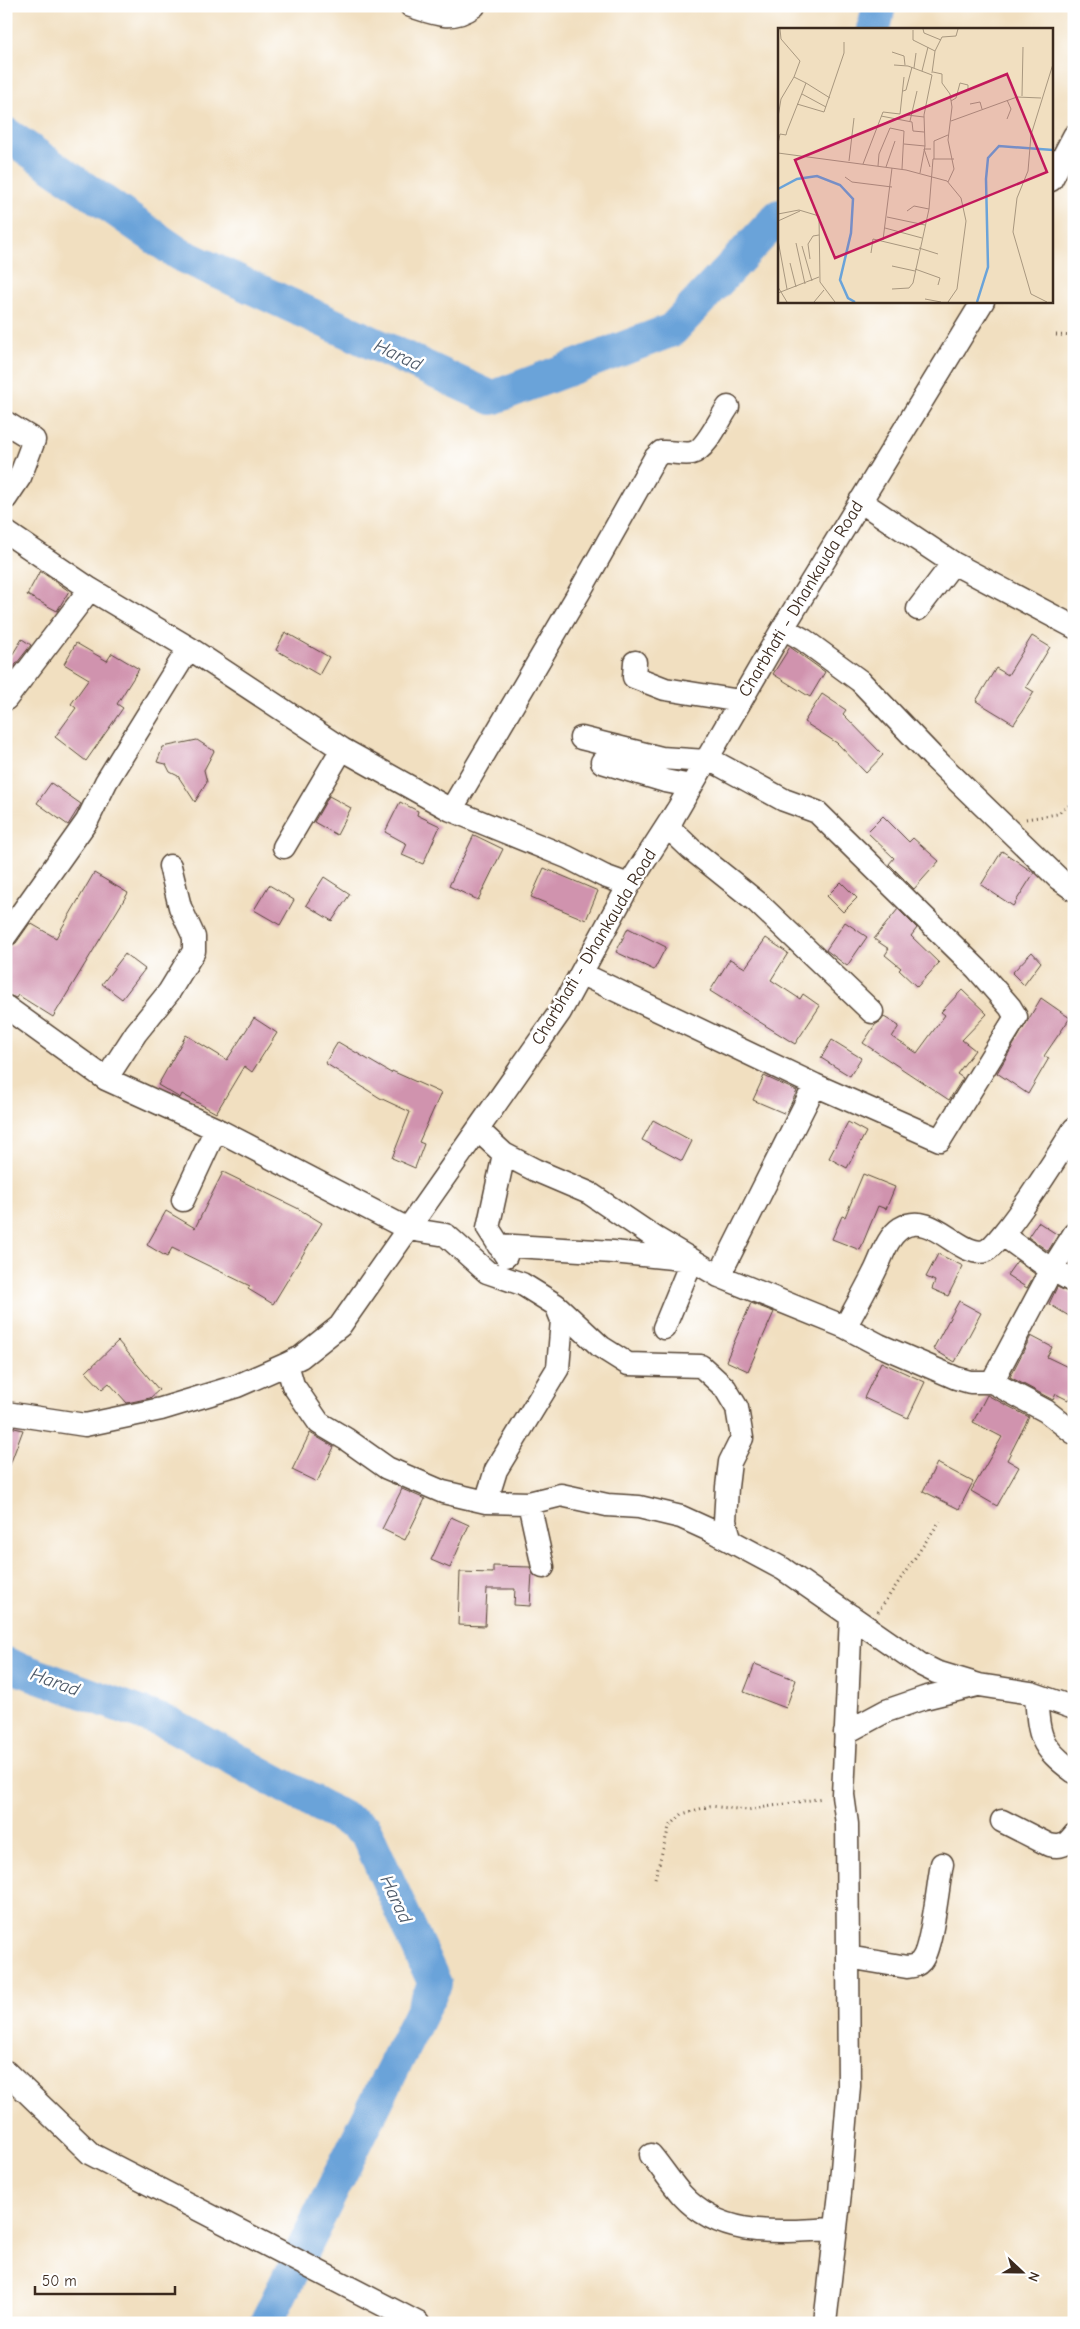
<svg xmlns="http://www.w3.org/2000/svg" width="1080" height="2329" font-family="'Comic Neue',sans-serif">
  <rect width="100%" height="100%" fill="#fff"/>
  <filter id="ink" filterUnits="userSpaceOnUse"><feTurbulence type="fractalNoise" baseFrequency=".02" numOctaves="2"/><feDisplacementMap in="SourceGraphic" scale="10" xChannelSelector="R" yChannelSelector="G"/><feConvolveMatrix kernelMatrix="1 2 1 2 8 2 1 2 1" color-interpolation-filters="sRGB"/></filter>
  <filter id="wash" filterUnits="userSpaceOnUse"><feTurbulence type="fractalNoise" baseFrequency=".0096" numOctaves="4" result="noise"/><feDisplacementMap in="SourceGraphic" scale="20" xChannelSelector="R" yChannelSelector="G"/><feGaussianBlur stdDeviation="1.12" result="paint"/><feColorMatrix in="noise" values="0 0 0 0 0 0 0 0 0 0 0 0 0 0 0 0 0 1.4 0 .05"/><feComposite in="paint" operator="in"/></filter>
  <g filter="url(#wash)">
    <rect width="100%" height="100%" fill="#f1dfc0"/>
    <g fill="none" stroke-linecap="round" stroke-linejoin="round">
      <path stroke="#6aa3d9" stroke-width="34" d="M874,29l5,-23
        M6,134l173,120 313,144 180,-68 107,-114
        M6,1664l164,60 195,106 70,154 -169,339"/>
    </g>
    <g id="blocks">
      <path fill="#d093ae" d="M40,571l29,20 -12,20 -30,-16z
        M285,632l44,25 -10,18 -43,-25z
        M1032,636l18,11 -24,40 8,5 -20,32 -38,-23 20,-33 12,7z
        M22,639l9,6 -22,28 -3,-2v-6z
        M76,643l31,18 5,-8 27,16 -22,35 6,4 -37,53 -31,-24 21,-29 -5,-4 18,-25 -25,-15z
        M790,647l35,25 -15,25 -37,-23z
        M822,694l24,16 -3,4 40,41 -17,18 -29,-30 -33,-21z
        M197,740l17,11 -10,19 3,12 -12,20 -17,-26 -8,-4 -4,-8 -9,-2 6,-15z
        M51,783l30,21 -13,21 -31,-22z
        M329,796l22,12 -14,27 -23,-13z
        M400,802l18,9 -1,4 23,11 -17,38 -21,-9 5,-11 -22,-12z
        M883,816l26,26 4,-4 26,23 -25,28 -25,-25 5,-6 -27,-26z
        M474,835l29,14 -25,51 -29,-14z
        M1002,851l32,22 -21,33 -32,-21z
        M544,868l54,23 -12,29 -55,-23z
        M94,873l34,20 -75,124 -35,-22 -2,3 -10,-4v-46l10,-5 14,-20 26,15z
        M324,877l26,17 -18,27 -26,-16z
        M841,882l16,16 -14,14 -16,-16z
        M269,885l25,15 -14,25 -26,-15z
        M898,909l19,19 -6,8 28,27 -22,24 -18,-17 2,-2 -16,-13 4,-6 -15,-10z
        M845,922l22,15 -20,29 -21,-16z
        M628,928l38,19 -12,23 -38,-18z
        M766,938l22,15 -17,27 29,19 3,-5 17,12 -25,38 -85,-53 20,-32 15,9z
        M1032,952l9,10 -17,23 -12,-12z
        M125,954l20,15 -23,30 -20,-15z
        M962,990l25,24 -25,26 13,10 -18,24 6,4 -14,22 -86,-57 12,-18 6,-4 3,-4 15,9 -7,11 25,16 28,-38 -4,-3z
        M1041,998l29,20 -26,38 5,2 -21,36 -31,-21z
        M254,1018l23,15 -25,39 -8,-6 -28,47 -34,-19 -2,4 -22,-13 28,-50 41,25z
        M832,1040l29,18 -11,18 -29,-18z
        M338,1042l53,31 1,-2 49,22 -22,49 5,2 -9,24 -23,-10 18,-46 -30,-14 -55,-35z
        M764,1076l33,15 -11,23 -33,-14z
        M653,1120l39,21 -10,20 -40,-21z
        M848,1122l18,10 -19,36 -18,-10z
        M223,1172l74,36 25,15 -49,81 -25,-15 2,-3 -78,-38 -5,9 -20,-12 19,-34 29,17z
        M863,1174l32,13 -9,22 -8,-3 -18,44 -28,-11 10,-23 3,1z
        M1038,1222l20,13 -10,16 -20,-14z
        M938,1254l25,12 -15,30 -16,-7 3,-8 -9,-4z
        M1017,1261l18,13 -8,14 -20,-13z
        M1057,1287l17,8v24l-25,-15z
        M959,1301l22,12 -26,49 -22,-13z
        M751,1303l23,9 -26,59 -22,-10z
        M1031,1336l21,11 -5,10 27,13v18l-6,12 -12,-6 -3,6 -43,-23z
        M118,1341l41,49 -9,8 -23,5 -18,-20 -7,6 -16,-17z
        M881,1362l44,20 -17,36 -44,-20z
        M987,1395l42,22 -22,43 12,7 -22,39 -26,-15 31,-54 -29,-15z
        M6,1426l17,4 -15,40h-2z
        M310,1433l24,14 -17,35 -25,-12z
        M937,1463l36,19 -14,27 -36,-18z
        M402,1489l23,10 -20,41 -23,-11z
        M451,1517l18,8 -19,43 -19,-8z
        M493,1566l37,1 2,6 -2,33 -16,-1 1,-16h-28l-2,37 -27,-1 2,-53 33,1z
        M755,1664l41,16 -10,28 -42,-16z"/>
    </g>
  </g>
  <g filter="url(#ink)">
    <use href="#blocks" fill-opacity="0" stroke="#564536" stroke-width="1"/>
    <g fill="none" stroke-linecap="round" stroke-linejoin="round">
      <defs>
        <path id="minor" d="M411,6c24,8 41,16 63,0
          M1051,180l23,-44
          M6,423l28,17 -14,37 -14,21
          M860,501l93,62 121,64
          M6,532l84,57 99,59 153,101 109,61 116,47 37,19 25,9
          M918,609l35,-46
          M783,628l21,12 56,41 72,75 127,123 15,11
          M635,662l-1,15 31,12 75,12
          M6,699l84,-110
          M581,738l80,20 45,3
          M602,762l63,19 26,5
          M451,810l129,-219 75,-133 6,-6c10,-1 22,3 31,1 14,-3 28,-35 36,-46
          M676,812l-8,15 23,22 66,53 115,110
          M284,847l58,-98
          M6,935l81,-114 19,-39 83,-134
          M582,974l233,111 125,55 76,-123 -6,-10 -33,-38 -160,-157 -33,-12 -77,-42
          M6,1007l100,72 110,50 192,100 38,6 41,37 35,12 34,21 6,15 -4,48 -62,102 -10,32
          M106,1079l30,-46 33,-41 25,-41v-14l-14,-30 -10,-41
          M478,1130l26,24 31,16 54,23 68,46 62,37 126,51 34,18 77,33 14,4h22l54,29 28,22
          M504,1154l-16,74 18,28
          M183,1200l33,-71
          M1003,1235l43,31 28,16
          M498,1245l115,7 79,8 -28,68
          M719,1276l96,-191
          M556,1305l45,42 27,17 73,2 24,22 12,20 5,30 -12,24 -3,25 -2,34 6,20
          M845,1327c10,-18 20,-36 29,-54 8,-15 12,-35 27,-45 30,-19 60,31 84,23 17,-6 77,-102 89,-122
          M287,1364l6,21 26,38 27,16 41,29 56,24 43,10 43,1 32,-8 46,10 32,2 42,10 33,15 69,37 137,95 16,8 43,13 52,8 43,15
          M992,1382l60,-113 22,-35
          M6,1413l79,12 76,-16 76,-23 50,-22 14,-7 39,-31 220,-314 69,-127 49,-76 105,-181 200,-327
          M529,1503l14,64
          M1036,1695c3,42 3,51 38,77
          M845,1733l41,-22 38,-13 53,-13
          M1002,1821l47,24c12,3 17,0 25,-10
          M848,1957l59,10c6,-1 10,-1 14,-6 11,-12 17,-77 21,-97
          M6,2072l85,82 327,169
          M651,2155c11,13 20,28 31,40 41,45 99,36 154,34
          M825,2323l15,-130 9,-107 -2,-262 -4,-29 8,-179"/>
      </defs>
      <use href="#minor" stroke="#564536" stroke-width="25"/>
      <path stroke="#564536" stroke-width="3" stroke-dasharray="1 4" stroke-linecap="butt" d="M1056,335l18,1
        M1026,819l31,-5 17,-12
        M878,1612l62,-91
        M655,1878l14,-51 13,-13 28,-8 37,4 76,-12"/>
      <use href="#minor" stroke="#fff" stroke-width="22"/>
    </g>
  </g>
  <g text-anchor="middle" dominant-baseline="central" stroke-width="5" stroke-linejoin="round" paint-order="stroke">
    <g font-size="18" fill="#3b2a1e" stroke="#fff">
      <text transform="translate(801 599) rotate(-59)">Charbhati - Dhankauda Road</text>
      <text transform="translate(594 947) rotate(-59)">Charbhati - Dhankauda Road</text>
    </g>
    <g font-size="19" font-style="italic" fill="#4e5a69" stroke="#fff">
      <text transform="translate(398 355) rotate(25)">Harad</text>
      <text transform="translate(55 1682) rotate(20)">Harad</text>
      <text transform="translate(396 1899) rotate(65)">Harad</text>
    </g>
  </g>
  <g transform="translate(778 28)">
    <rect width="275" height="275" fill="#f1dfc0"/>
    <path fill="none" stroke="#6aa3d9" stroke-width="2.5" d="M0,161l19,-10 20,-3 23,9 13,14 -2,34 -11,47 8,18 7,4M199,274l11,-35 -2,-88 2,-21 11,-12 54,4"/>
    <path fill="none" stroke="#a8977f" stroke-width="1" d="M145,1l1,4 17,7M135,2v10l22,11M114,24l12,4 1,9M116,37l14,1 24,9 -8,40 1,31 -5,27M136,40l2,-15M144,43l6,-24M155,44l9,2v9l8,11 2,13 -4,33 6,29 -6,13M154,45l3,-22 7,-14 14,-1 2,-7M28,55l24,15M125,63l3,-1 6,-23M24,66l24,13M244,68l1,-49M229,72l4,9 -4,10M173,73l5,-3 4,-15 8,2v5M19,76l27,8 20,-59v-11M192,76l10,-2 2,7M129,87l17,2M103,88l31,6 1,9 11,1M0,89l3,-18 13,-22M132,93l7,-30M173,93l66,-24 24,1M0,116l2,-10 6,1 1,-4 19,-48 -12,-6 6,-16 -19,-22 -1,-10M126,116l21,2M0,125l128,17 41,11 14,17 5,23 -9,68 -9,13M156,131v-18l14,-6M71,133l5,-43M85,136l20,-52 17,2 4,-37M100,138l1,-12 11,-26 14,3 -2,38M108,139l9,-26M152,139l-6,-18h7M67,149l7,5 40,5M129,183l7,-5 15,3M0,186l21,-4 20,6 1,66 15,20M109,189l38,8M0,193l22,-10M107,200l37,10M0,212l9,49M105,212l9,-72M18,215l9,41M24,218l10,35M141,220l19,6M93,225l2,-14 46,11M32,231l-2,-15 5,-8 6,-1M12,235l6,24M114,238l23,5M137,241l25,9 -2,7M0,259l9,15M114,261l17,-1 4,-5 16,-74 4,-50h21M0,265l41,-16M147,271l16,3M36,274l10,-12M269,274l-16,-8 -18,-62 4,-34 11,-27 3,-36 22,-71"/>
    <path fill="#c2185b" fill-opacity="0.15" stroke="#c2185b" stroke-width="2.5" d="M229,46l40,98 -212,86 -40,-98z"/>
    <rect width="275" height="275" fill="none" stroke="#3b2a1e" stroke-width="2.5"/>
  </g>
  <rect width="1080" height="2329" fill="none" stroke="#fff" stroke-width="25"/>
  <g transform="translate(1022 2272) rotate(112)" stroke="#ffffff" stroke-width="4" paint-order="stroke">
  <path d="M0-4L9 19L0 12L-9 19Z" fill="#3b2a1e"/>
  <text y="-8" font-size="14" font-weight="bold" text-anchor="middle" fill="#3b2a1e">N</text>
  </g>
  <path d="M35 2286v8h140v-8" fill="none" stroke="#3b2a1e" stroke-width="2.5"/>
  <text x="42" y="2286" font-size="15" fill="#3b2a1e" stroke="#ffffff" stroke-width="4" paint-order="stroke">50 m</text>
</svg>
